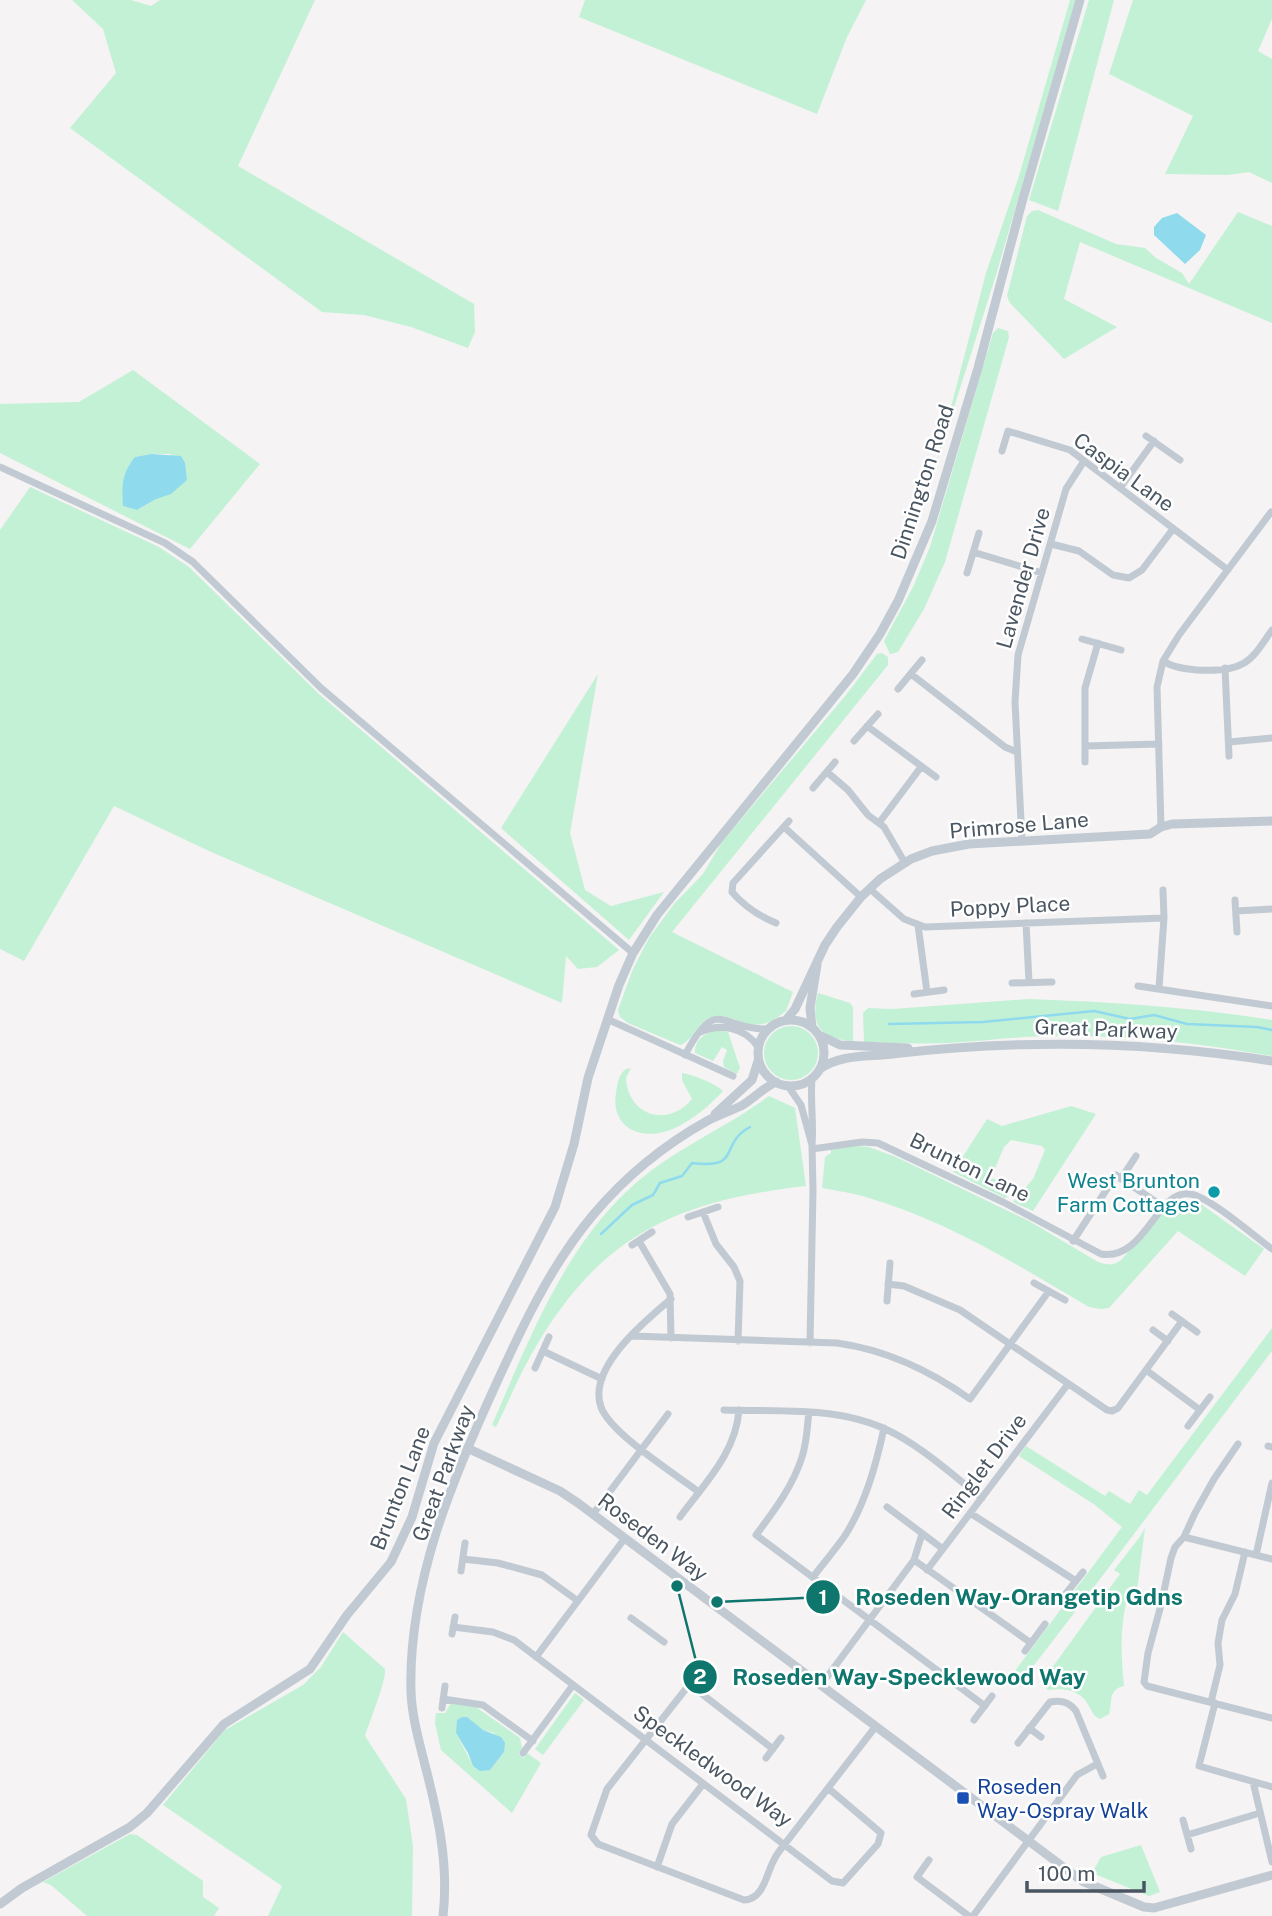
<svg xmlns="http://www.w3.org/2000/svg" width="1272" height="1916" font-family="'Public Sans',sans-serif">
  <rect width="100%" height="100%" fill="#f5f3f3"/>
  <path fill="#c3f1d5" fill-rule="evenodd" d="M72,0h59l20,6 9,-6h155l-77,166 236,138 1,28 -7,16 -57,-21 -47,-12 -42,-3 -252,-184 46,-55 -13,-44z
    M585,0h281l-19,37 -30,77 -238,-97z
    M1070,0h6l-80,275 -60,189 50,-191 33,-97z
    M1089,0h25l-56,211 -29,-11z
    M1133,0h139v19l-14,32 14,8v124l-23,-11 -21,3 -63,-1 28,-58 -84,-42z
    M1038,210l78,34 29,4 11,10 26,15 7,11 49,-72 34,14v97l-192,-81 -16,57 53,28 -53,32 -54,-56 -3,-7 20,-80 5,-5z
    M998,328l10,3 1,6 -64,225 -21,47 -26,43 -8,2 -6,-13 29,-54 17,-40 63,-214z
    M133,370l127,94 -70,85 -190,-96v-49l79,-2zM151,454h20l-15,45 -19,11 -14,-4v-10l12,-39z
    M30,487l129,60 30,20 130,127 300,256 -22,17 -19,2 -12,-13 -4,47 -353,-152 -95,-45 -90,155 -24,-12v-419z
    M882,653l6,4v8l-216,267 121,60 -7,19c-7,5 -15,12 -24,13 -17,4 -31,-11 -49,-7 -16,3 -18,23 -33,28l-52,-22 -8,-6 -2,-7 15,-41 16,-31 25,-34 29,-30 19,-32 124,-147 31,-41z
    M598,674l-28,159 15,57 26,16 53,-14 -35,48 -128,-112z
    M818,993l32,10 3,4v34c-34,-2 -43,-17 -35,-48z
    M1029,999c82,3 162,8 243,21v36c-72,-13 -144,-21 -217,-20 -35,0 -71,5 -106,7 -29,1 -57,0 -85,-1l-1,-29 5,-5 24,1z
    M764 1053a27 27 0 1 1 54 0a27 27 0 1 1-54 0Z
    M714,1030l14,2 12,36 -3,6 -13,-7 -1,-6 4,-11 -5,-3 -9,14 -18,-8c-1,-12 9,-19 19,-23z
    M631,1068l-5,10c2,38 42,50 66,21l-10,-19v-7c9,1 35,11 41,18 -14,15 -29,28 -48,37 -29,14 -65,3 -59,-35 2,-10 2,-18 10,-24z
    M769,1096l26,12 11,78c-131,15 -208,50 -275,169 -13,23 -23,48 -35,72l-4,-2c39,-90 78,-194 160,-255 37,-28 80,-46 117,-74z
    M1071,1106l25,8 -63,97 -20,-9 20,-23 12,-29 -3,-4 -31,-6 -7,7 -13,31 22,7 1,4 -5,7 -4,2 -52,-26 34,-53 15,7z
    M855,1146l14,1 27,10 133,64 69,41c9,3 15,4 23,-2l47,-53 14,-7 16,2 66,47 -19,27 -67,-45 -69,77 -8,1 -12,-2c-70,-41 -141,-86 -220,-109 -15,-5 -31,-7 -47,-10l3,-31 6,-4v-3z
    M1272,1328v23c-84,110 -166,222 -251,331l-9,-7 110,-148 -27,-22 -76,-49 7,-10 79,50 4,-5 21,13 9,-14 8,5z
    M1145,1528l-8,62 -7,1c-11,29 -9,65 -6,95 -17,4 -11,16 -15,28l-9,5c-7,-3 -7,-6 -11,-13 -9,-17 -25,-18 -41,-16l-7,-7 79,-109 -6,-4 25,-32z
    M343,1632l42,37c1,13 -15,51 -20,67l41,63 7,47 -1,70h-144l14,-30 -119,-81 62,-75 78,-45 18,-18z
    M575,1693l9,7 -41,55 -8,-6z
    M451,1703l25,4 44,31 2,10 -4,6 6,4 3,-5 14,10 -29,50 -71,-63 -6,-27 1,-10h9zM483,1730l11,3 10,19 -14,18 -17,-4 -17,-33z
    M130,1834l7,1 66,46v16l16,11 -5,8h-127l-36,-31 -8,-3z
    M1141,1845l19,47 -11,4 -57,-23 9,-16z"/>
  <path fill="#90daee" d="M1177,213l29,22 -6,15 -15,14 -31,-29v-8l8,-9z
    M151,454l30,2 4,7 2,17 -16,14 -15,5 -19,11 -14,-4c-1,-21 -2,-31 12,-49z
    M462,1717h5l16,13 18,7 4,6 -1,9 -14,18 -10,1 -7,-5 -5,-13 -12,-20 1,-13z"/>
  <g fill="none" stroke-linecap="round" stroke-linejoin="round">
    <path stroke="#90daee" stroke-width="2.5" d="M889,1024l94,-2 111,-11 36,8 24,-4 33,9 70,3 15,3
      M601,1234l31,-29 21,-10 7,-12 22,-7 10,-13c52,6 25,-18 58,-36"/>
    <path stroke="#c1cad2" stroke-width="7" d="M1146,436l34,24
      M1002,451l6,-20 62,19 158,120
      M0,467l165,76 28,19 128,126 312,265
      M1120,488l34,-47
      M1051,544l28,7 34,24 16,3 13,-8 31,-41
      M973,552l69,21
      M967,573l12,-40
      M1082,639l39,11
      M1163,661c17,11 63,13 81,2 12,-7 20,-22 28,-33
      M1225,668l4,88
      M911,674l94,73 12,5
      M898,689l24,-29
      M867,726l69,51
      M854,741l24,-27
      M1229,742l43,-4
      M1085,746l74,-2
      M1085,762v-74l13,-45
      M827,772l21,18 20,25 16,12 21,36
      M813,788l22,-26
      M879,823l42,-56
      M784,827l77,70
      M1161,827l-4,-140 6,-26 16,-26 92,-123
      M1022,841l-7,-139 3,-47 48,-166 18,-28
      M870,889l34,30 21,8 239,-9 -1,-28
      M1235,900l2,32
      M1236,911l36,-2
      M776,923c-17,-7 -32,-17 -44,-31l1,-9 56,-62
      M1026,923l3,59
      M918,925l9,67
      M1012,983l40,-1
      M1138,986l134,20
      M1159,988l5,-70
      M914,994l30,-4
      M607,1019l126,57
      M700,1032c20,-9 45,-5 58,15
      M685,1055c32,-61 36,-25 83,-26
      M788,1086l13,19 11,40c2,-22 -2,-44 0,-66
      M812,1149l50,-7 16,1 125,59 98,52c45,7 56,-66 89,-60 20,3 64,42 82,55
      M1121,1179l15,-23
      M703,1212l13,32 18,23 6,14 -2,60
      M688,1217l30,-10
      M639,1241l31,53 1,44
      M1073,1241l43,-66 49,33
      M632,1245l20,-13
      M1034,1283l31,17
      M888,1284l16,2 56,24 147,100 5,1 6,-3 64,-87
      M671,1299c-26,22 -84,69 -70,108 9,26 74,67 98,85
      M887,1301l3,-38
      M1172,1314l25,18
      M1153,1330l15,11
      M632,1336l205,7c50,7 92,27 133,56l79,-108
      M810,1343l3,-153 -1,-45
      M543,1351l59,28
      M535,1368l14,-31
      M1146,1370l54,40
      M724,1410c59,2 122,-5 175,26 30,17 56,41 83,62
      M809,1412c-2,15 -2,30 -7,45 -9,29 -28,54 -46,78l229,171
      M1188,1426l22,-29
      M1238,1444l-24,35 -19,34 -11,24 -9,10 -4,11 -10,47 -13,48 -4,29 3,4 125,32
      M1268,1446l4,1
      M887,1507l56,42
      M970,1513l106,68
      M593,1514l75,-100
      M680,1517c24,-33 56,-64 59,-107
      M1184,1537l88,22
      M1256,1555l16,-72
      M463,1559l35,4 44,12 36,26
      M914,1560l117,83
      M927,1570l141,-186
      M461,1571l4,-28
      M813,1577c10,-13 21,-26 31,-40 21,-32 32,-72 40,-109
      M1060,1601l23,-29
      M631,1618l33,24
      M453,1627l40,5 21,8 318,241 11,2 35,-39 3,-11 -53,-45
      M452,1634l3,-17
      M1025,1651l20,-27
      M536,1657l89,-119
      M696,1676l-89,113 -16,46 7,9 146,56c20,-1 22,-26 30,-40 2,-5 6,-10 10,-15l92,-119
      M689,1684l84,65
      M821,1685l93,-125 8,-26
      M443,1699l40,6 50,36
      M1211,1702l9,-37 -2,-22 4,-23 13,-26 10,-42
      M1215,1703l-16,63 73,21
      M442,1708l3,-22
      M974,1720l18,-24
      M1029,1728l12,9
      M1018,1743l32,-41c12,-2 19,0 26,9l27,65
      M523,1753l50,-68
      M766,1758l15,-20
      M1253,1782l19,80
      M1183,1820l8,29
      M1187,1835l73,-22
      M929,1860l-12,17 52,39
      M657,1867l15,-43 31,-40
      M973,1916l104,-141 20,-11"/>
    <path stroke="#c1cad2" stroke-width="9" d="M758 1053a33 33 0 1 1 66 0a33 33 0 1 1-66 0Z
      M786,1020l9,-11 30,-64 12,-18 24,-30 19,-18 31,-20 21,-8 37,-7 181,-10 11,-7 11,-3 100,-3
      M812,1027l-2,-19 7,-43
      M819,1035l21,10 68,3
      M820,1069c20,-15 48,-12 72,-15 128,-15 254,-13 380,7
      M715,1114l37,-34 6,-19
      M467,1448l93,43 18,12 504,378 62,26 10,1 118,-33
      M0,1904l22,-16 108,-61 17,-14 77,-89 86,-55 37,-54 44,-53 21,-45 22,-74 121,-236 19,-63 14,-66 31,-93 14,-32 24,-38 196,-241 27,-40 18,-33 34,-80 46,-153 44,-166 58,-202
      M443,1916c6,-52 -5,-101 -18,-151 -6,-24 -13,-48 -14,-73 -3,-108 41,-212 85,-308 27,-59 55,-119 97,-169 32,-38 71,-70 114,-94 11,-6 23,-10 34,-15 12,-7 22,-18 35,-24"/>
  </g>
  <circle fill="#0f9aa8" stroke="#fff" stroke-width="2.5" cx="1214" cy="1192" r="7"/>
  <rect fill="#1a4fb4" stroke="#fff" stroke-width="2.5" x="956" y="1791" width="14" height="14" rx="3.5"/>
  <g text-anchor="middle" dominant-baseline="central" stroke-width="5" stroke-linejoin="round" paint-order="stroke">
    <g font-size="21" fill="#4a5661" stroke="#fff">
      <text transform="translate(1124 472) rotate(36)">Caspia Lane</text>
      <text transform="translate(922 482) rotate(-72)">Dinnington Road</text>
      <text transform="translate(1023 578) rotate(-74)">Lavender Drive</text>
      <text transform="translate(1019 825) rotate(-5)">Primrose Lane</text>
      <text transform="translate(1010 906) rotate(-3)">Poppy Place</text>
      <text transform="translate(1106 1029) rotate(2)">Great Parkway</text>
      <text transform="translate(970 1167) rotate(26)">Brunton Lane</text>
      <text transform="translate(984 1466) rotate(-53)">Ringlet Drive</text>
      <text transform="translate(443 1473) rotate(-70)">Great Parkway</text>
      <text transform="translate(400 1488) rotate(-69)">Brunton Lane</text>
      <text transform="translate(653 1537) rotate(37)">Roseden Way</text>
      <text transform="translate(713 1766) rotate(36)">Speckledwood Way</text>
    </g>
    <g font-size="21" fill="#0d838f" stroke="#fff" text-anchor="end">
      <text x="1200" y="1180">West Brunton<tspan x="1200" dy="24">Farm Cottages</tspan></text>
    </g>
    <g font-size="21" fill="#164399" stroke="#fff" text-anchor="start">
      <text x="977" y="1786">Roseden<tspan x="977" dy="24">Way-Ospray Walk</tspan></text>
    </g>
  </g>
  <path fill="none" stroke="#0f766e" stroke-width="2.5" d="M717 1602L823 1597M677 1586L700 1677"/>
  <g fill="#0f766e" stroke="#fff" stroke-width="2.5">
    <circle cx="717" cy="1602" r="7"/>
    <circle cx="677" cy="1586" r="7"/>
    <circle cx="823" cy="1597" r="18"/>
    <circle cx="700" cy="1677" r="18"/>
  </g>
  <g font-size="21" text-anchor="middle" font-weight="bold" fill="#fff">
    <text x="823" y="1605">1</text>
    <text x="700" y="1684">2</text>
  </g>
  <g font-size="23" text-anchor="middle" font-weight="bold" fill="#0f766e" stroke="#fff" stroke-width="5" stroke-linejoin="round" paint-order="stroke">
    <text x="1019" y="1605">Roseden Way-Orangetip Gdns</text>
    <text x="909" y="1685">Roseden Way-Specklewood Way</text>
  </g>
  <path d="M1027 1881v10h117v-10" fill="none" stroke="#4a5661" stroke-width="3.5"/>
  <text x="1038" y="1881" font-size="21" fill="#4a5661" stroke="#ffffff" stroke-width="5" paint-order="stroke">100 m</text>
</svg>
